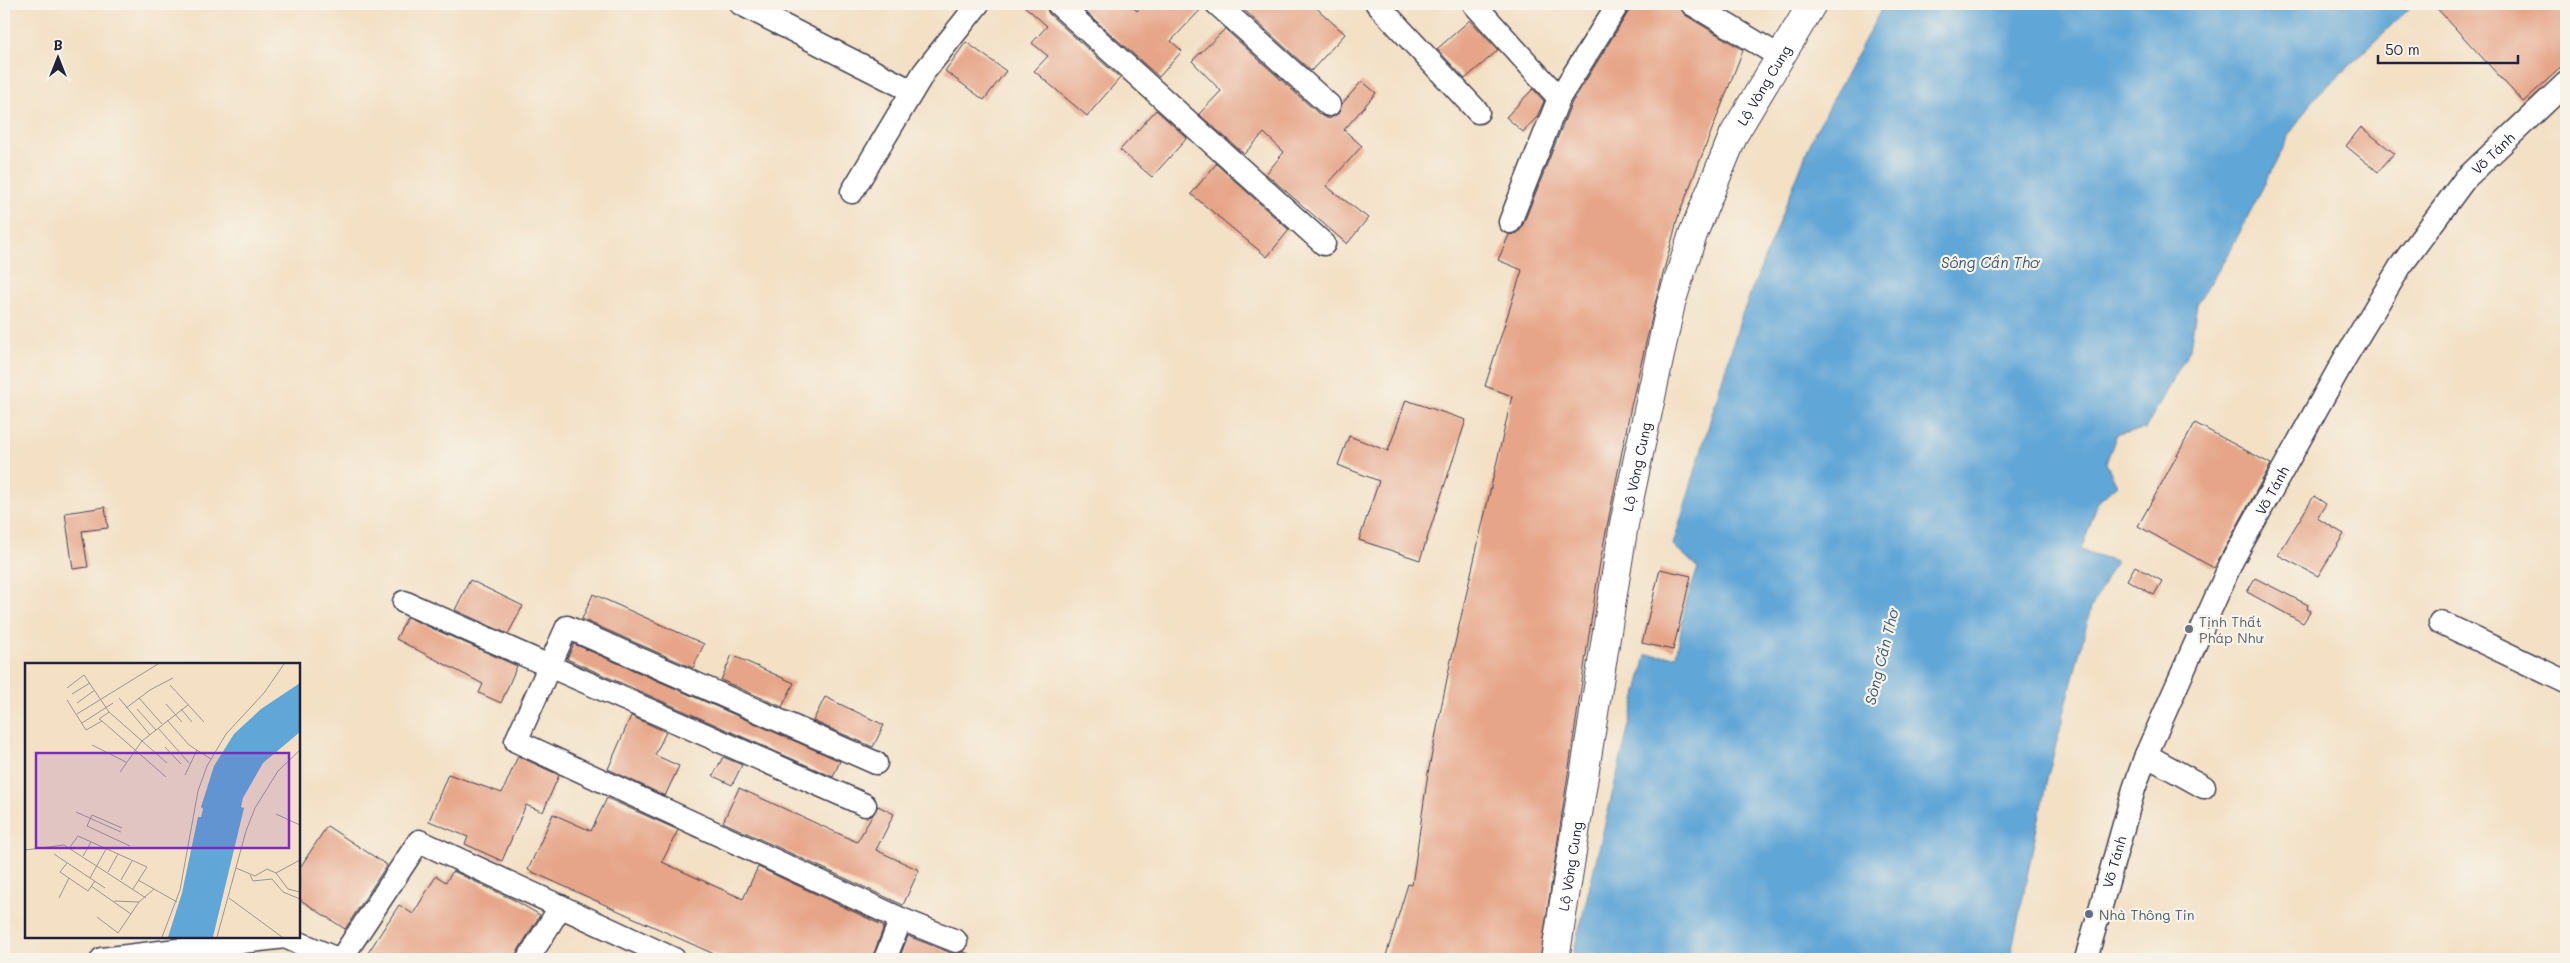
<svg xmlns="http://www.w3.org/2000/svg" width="2570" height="963" font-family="Mali,sans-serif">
  <rect width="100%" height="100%" fill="#f7f3e8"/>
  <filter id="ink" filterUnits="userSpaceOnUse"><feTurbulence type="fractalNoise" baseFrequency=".02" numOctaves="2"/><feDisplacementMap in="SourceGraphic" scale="10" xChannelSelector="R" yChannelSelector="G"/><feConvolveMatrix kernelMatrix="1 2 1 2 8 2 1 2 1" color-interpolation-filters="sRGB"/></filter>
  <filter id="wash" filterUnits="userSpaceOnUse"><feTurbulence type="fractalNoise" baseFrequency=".0096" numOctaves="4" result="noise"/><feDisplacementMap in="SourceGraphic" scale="20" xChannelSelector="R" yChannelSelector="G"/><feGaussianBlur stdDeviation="1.12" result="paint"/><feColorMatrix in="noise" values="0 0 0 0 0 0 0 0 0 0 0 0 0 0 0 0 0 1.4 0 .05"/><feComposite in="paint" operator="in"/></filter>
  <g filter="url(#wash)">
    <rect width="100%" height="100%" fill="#f3e0c5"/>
    <path fill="#60a6d6" stroke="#416488" d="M1884,4h530l-103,98 -18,27 -66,128 -30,47 -7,45 -45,80 -28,5 -11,29 11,22 -19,17 -17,48 35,11 -25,47 -44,172 -37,179h-438l74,-304 30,1 10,-54 12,-34 -25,-23 68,-228 73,-183z"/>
    <g id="blocks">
      <path fill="#e6a588" d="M1022,4h23l4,10 71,64 -33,38 -53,-45 14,-15 -16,-13 15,-17z
        M1077,4h52l8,7 6,-7h61v2l-33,35 11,10 -23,26z
        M1250,4h62l33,30 -34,37 -67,-61z
        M1631,4h41l8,4 5,7 58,35 -65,167 -22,83 -25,106 -31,156 -60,397h-155l23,-75 4,1 16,-112 21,-104 63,-273 -27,-10 37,-116 -24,-10 11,-25 9,-2 4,-6 49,-123 58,-93z
        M2433,4h133v59l-43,39z
        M1470,20l28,30 -33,29 -28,-30z
        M1225,29l95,86 9,4 10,-6 3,-9 20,-23 14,12 -32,37 18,16 -36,40 42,32 -21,26 -81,-70 18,-22 -20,-19 -20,21 -45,-40 22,-23 -29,-30z
        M966,42l40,29 -22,29 -39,-29z
        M1533,89l11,12 -7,16 -14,15 -17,-15z
        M1156,110l31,28 -35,39 -32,-27z
        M2361,127l33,26 -16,19 -32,-26z
        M1216,164l73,66 -22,27 -76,-63z
        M1406,400l60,20 -46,140 -61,-20 20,-59 -41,-16 11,-29 39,15z
        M2195,423l76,41 -57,104 -76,-42z
        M2314,496l12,8 -9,14 27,16 -26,42 -40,-21z
        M105,507l3,21 -26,3 6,36 -15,2 -8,-56z
        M2135,566l27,15 -8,14 -27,-15z
        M1660,569l31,7 -18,74 -31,-7z
        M2255,578l53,27 -1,4 4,2 -8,12 -56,-31z
        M470,580l53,26 -15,28 -53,-24z
        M593,594l111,50 -11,24 -111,-49z
        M407,617l110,49 -16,37 -22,-10 4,-9 -87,-45z
        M574,644l266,117 -7,16 -266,-118z
        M732,655l62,28 -12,24 -61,-27z
        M825,697l59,28 -11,22 -60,-26z
        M631,716l35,16 -11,23 24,11 -14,30 -57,-27z
        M518,756l41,19 -16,37 -17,-7 -24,56 -37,-17 3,-7 -39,-16 19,-47 54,19z
        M723,757l19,8 -10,20 -19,-9z
        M739,788l118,54 21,-36 16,8 -18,36 43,20 -16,35 -180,-83z
        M607,798l71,32 -16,32 81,37 15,-32 126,59 -12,33h-147l-197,-89 25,-56 38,17z
        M327,826l60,39 -42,64 -46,-30v-30z
        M453,871l61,29 26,15 -27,44h-149l35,-54 14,9 23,-38 10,6z
        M908,936l43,17 13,-1 18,7h-83z"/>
    </g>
  </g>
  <g filter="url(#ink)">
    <use href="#blocks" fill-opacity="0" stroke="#413e50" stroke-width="1"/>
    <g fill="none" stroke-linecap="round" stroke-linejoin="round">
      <defs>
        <g id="street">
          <path d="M741,4l171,87"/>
          <path d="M1058,4l266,240"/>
          <path d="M1217,4l112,101"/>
          <path d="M1377,4l101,108"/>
          <path d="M1474,4l85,94"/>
          <path d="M1692,4l87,52"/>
          <path d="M852,192l72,-120 54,-68"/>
          <path d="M1510,222l49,-124 59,-94"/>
          <path d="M404,602l461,203"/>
          <path d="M2440,622l126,60"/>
          <path d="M2146,755l58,32"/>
          <path d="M876,763l-309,-136 -51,114 385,178 55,22"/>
          <path d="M102,959l183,-22 52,22"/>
          <path d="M341,959l78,-118 255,118"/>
          <path d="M528,959l33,-53"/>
          <path d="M885,959l16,-40"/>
          <path id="s1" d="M2086,959l48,-170 12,-34 86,-194 113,-203 55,-91 65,-88 101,-96"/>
        </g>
        <g id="secondary">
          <path id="s2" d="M1555,959l69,-435 47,-221 22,-69 41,-100 78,-130"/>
        </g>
      </defs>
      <use href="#street" stroke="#413e50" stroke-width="25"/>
      <use href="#secondary" stroke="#413e50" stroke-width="30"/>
      <use href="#street" stroke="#fff" stroke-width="22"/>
      <use href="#secondary" stroke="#fff" stroke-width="28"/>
    </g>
  </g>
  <circle fill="#6b7280" stroke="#f7f3e8" stroke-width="2" cx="2189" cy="629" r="5"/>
  <circle fill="#5c6f8a" stroke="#f7f3e8" stroke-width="2" cx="2089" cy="914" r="5"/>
  <g text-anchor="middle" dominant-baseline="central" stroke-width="4.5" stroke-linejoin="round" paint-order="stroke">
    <g font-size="14" fill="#22223b" stroke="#f7f3e8">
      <text stroke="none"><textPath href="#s2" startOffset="904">Lộ Vòng Cung</textPath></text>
      <text stroke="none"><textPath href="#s1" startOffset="911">Võ Tánh</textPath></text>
      <text stroke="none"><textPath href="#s2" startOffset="499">Lộ Vòng Cung</textPath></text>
      <text stroke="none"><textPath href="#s1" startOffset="506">Võ Tánh</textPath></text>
      <text stroke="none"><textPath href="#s1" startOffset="101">Võ Tánh</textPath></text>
      <text stroke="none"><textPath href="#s2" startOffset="94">Lộ Vòng Cung</textPath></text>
    </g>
    <g font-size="14" fill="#5b616d" stroke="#f7f3e8" text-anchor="start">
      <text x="2199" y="621">Tịnh Thất<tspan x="2199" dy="16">Pháp Như</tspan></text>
    </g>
    <g font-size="14" fill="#4e5e75" stroke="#f7f3e8" text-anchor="start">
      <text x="2099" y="914">Nhà Thông Tin</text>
    </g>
    <g font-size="15" font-style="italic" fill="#3b5779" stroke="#f7f3e8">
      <text x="1990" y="262">Sông Cần Thơ</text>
      <text transform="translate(1881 657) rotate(-76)">Sông Cần Thơ</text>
    </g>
  </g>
  <g transform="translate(25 663)">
    <rect width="275" height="275" fill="#f3e0c5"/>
    <path d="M275,20v49l-37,31 -20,35 -2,9 3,1 -31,129h-45l14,-44 16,-76h3l2,-8 -2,-2 13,-41 20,-32 27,-25z" fill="#60a6d6"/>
    <path fill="none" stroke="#9f948e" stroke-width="1" d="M145,22l34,37M42,25l17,-13 25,37 58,51M47,31l18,-11M94,35l31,37M114,35l23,26M42,37l19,30 16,-9 64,56M52,40l18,-13M141,41l16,18M101,45l24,-18 23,-12M112,46l19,21M156,46l11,13M52,51l81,-50M142,57l22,25 22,14M77,58l-3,-2 10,-7M57,60l31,-20M133,65l31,35M67,82l34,17M140,84l16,17M95,109l22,-31 46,-36M160,112l12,-25M51,149l45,20M251,151l24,11M97,165l-30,-13 -5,11 43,20M45,184l8,-11 69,31 -14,22M0,187l39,-5 82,53M29,191l51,34M58,193l8,-14M42,200l-7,9 28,19 7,-10M211,205l19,8 12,-7 9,4 24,-13M83,209l10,-18M251,210l12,16 12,3M225,212l3,6 19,-2 11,13 17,7M65,215l16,-29M96,217l11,-19M113,217l39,22M66,223l40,28M34,235l10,-20M204,235l53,39M89,238l25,1M72,254l21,16 21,-31 15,-13M137,274l18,-47 18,-99 9,-25 19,-32 38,-41 20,-29M192,274l29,-106 9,-23 23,-37 22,-21"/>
    <path fill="#7b2cbf" fill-opacity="0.15" stroke="#7b2cbf" stroke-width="2.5" d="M11,90h253v95h-253z"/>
    <rect width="275" height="275" fill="none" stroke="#22223b" stroke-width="2.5"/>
  </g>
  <rect width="2570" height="963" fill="none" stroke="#f7f3e8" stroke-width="20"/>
  <g transform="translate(58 58)" stroke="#f7f3e8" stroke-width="4" paint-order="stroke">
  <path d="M0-4L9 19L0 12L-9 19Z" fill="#22223b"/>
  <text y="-8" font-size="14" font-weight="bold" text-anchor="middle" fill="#22223b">B</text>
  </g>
  <path d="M2378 55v8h140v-8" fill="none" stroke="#22223b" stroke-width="2.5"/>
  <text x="2385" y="55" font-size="15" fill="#22223b" stroke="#f7f3e8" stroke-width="4" paint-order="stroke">50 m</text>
</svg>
